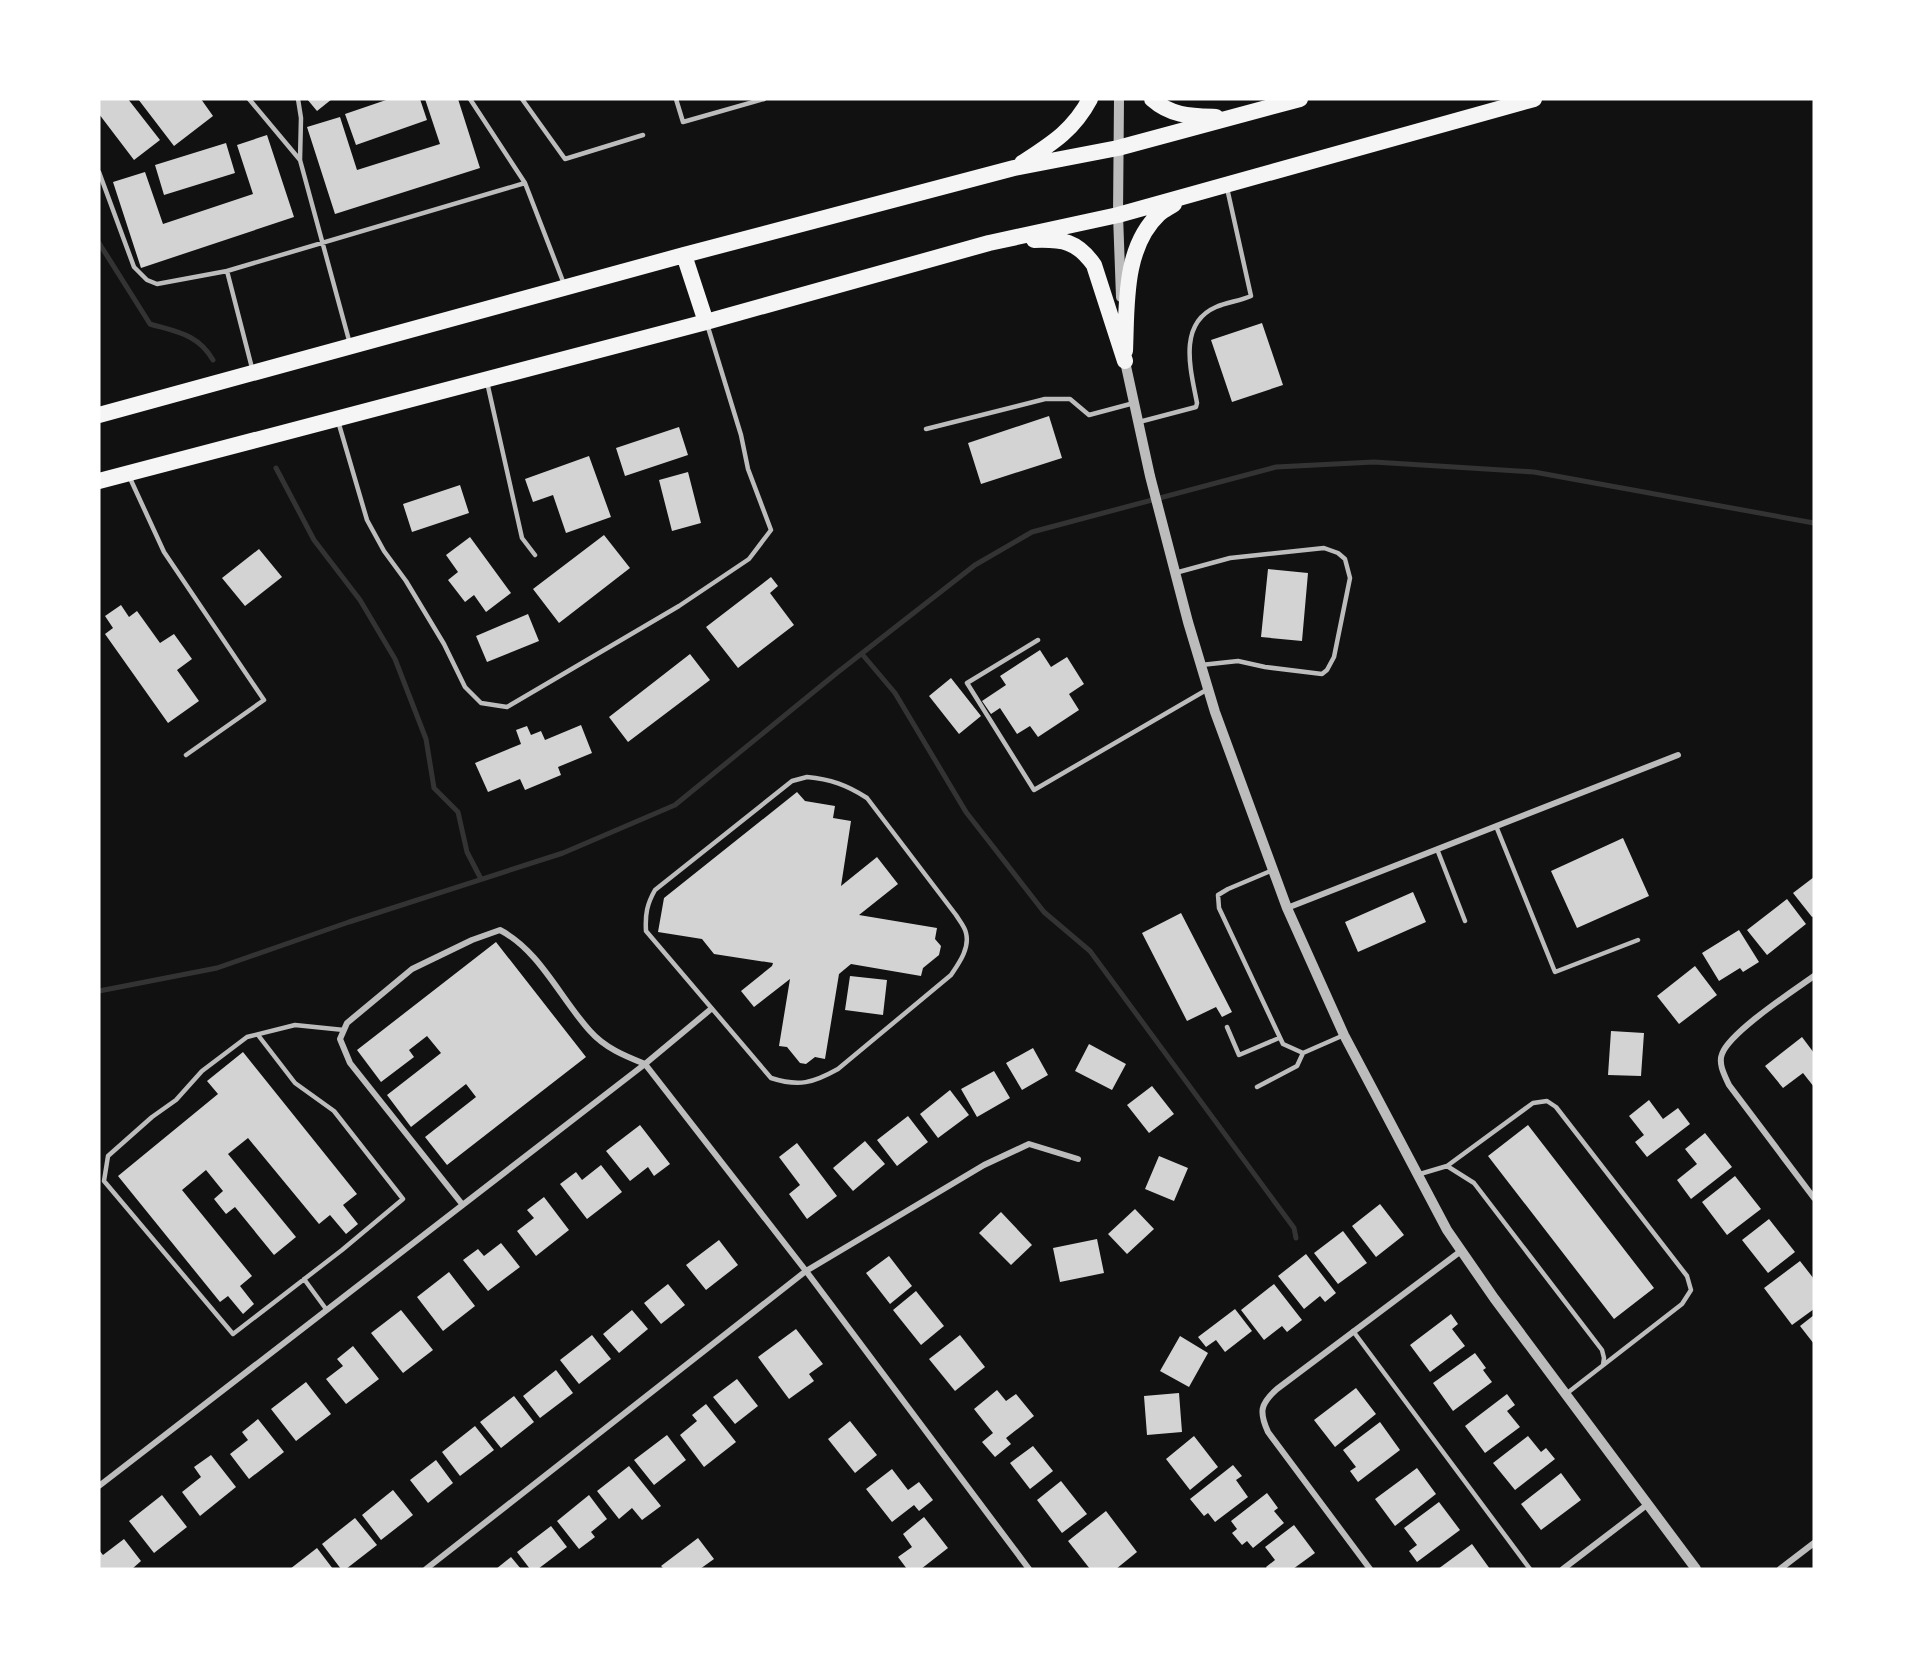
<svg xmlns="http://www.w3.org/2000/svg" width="1913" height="1668" font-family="'Fira Sans Condensed',sans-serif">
  <rect width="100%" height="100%" fill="#111"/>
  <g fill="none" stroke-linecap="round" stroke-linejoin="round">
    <path stroke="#333" stroke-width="5" d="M99,243l51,81c27,8 48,10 63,36
      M276,468l38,72 46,60 35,59 31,80 8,49 24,24 9,40 14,27
      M862,654l33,39 71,119 78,100 46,39 204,277 2,10
      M99,991l118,-23 132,-46 214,-69 112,-48 163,-133 137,-107 57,-33 244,-65 98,-5 160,10 280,51"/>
  </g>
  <path fill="#d3d3d3" d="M99,99h29l32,41 -26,20 -35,-46z
    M138,99h63l12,17 -39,30z
    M307,99h25l-15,12z
    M389,99h31l7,21 -71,25 -11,-31z
    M425,99h33l22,69 -145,46 -28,-87 33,-10 17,53 83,-26z
    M267,135l27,82 -153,51 -28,-86 32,-10 18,52 90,-30 -16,-49z
    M226,143l9,30 -71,22 -9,-30z
    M1262,323l21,62 -51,17 -21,-62z
    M1049,416l13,42 -81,26 -13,-41z
    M679,427l9,28 -63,21 -9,-28z
    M589,456l22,61 -45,16 -13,-38 -20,7 -8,-23z
    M688,472l13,51 -29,8 -13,-51z
    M460,485l9,28 -57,19 -9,-28z
    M604,535l26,33 -71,55 -26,-34z
    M470,537l41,56 -25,19 -12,-17 -9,7 -17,-22 10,-8 -12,-17z
    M259,549l23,28 -37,29 -23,-28z
    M1268,569l40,4 -6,68 -41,-4z
    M771,577l7,9 -8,7 24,32 -56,43 -32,-41z
    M121,605l8,12 8,-6 23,32 14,-9 18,25 -15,11 22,31 -31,22 -63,-89 8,-6 -8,-12z
    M528,614l11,27 -52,21 -11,-26z
    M1040,650l11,17 16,-10 17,27 -15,10 10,16 -41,27 -8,-11 -13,8 -17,-26 -9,6 -9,-13 24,-16 -6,-9z
    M690,654l20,26 -82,62 -19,-25z
    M951,678l30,38 -22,18 -30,-38z
    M581,725l11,28 -34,14 3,8 -36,15 -5,-11 -32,13 -13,-29 46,-19 -5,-14 11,-4 4,9 10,-4 4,9z
    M797,792l8,9 30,5 -2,12 18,3 -10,65 36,-29 21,27 -39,31 78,13 -2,11 6,7 -2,9 -16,13 -2,8 -70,-12 -12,10 -14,85 -10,-2 -9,7 -6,-1 -13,-16 -8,-1 11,-67 -36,28 -13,-16 31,-25 1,-3 -59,-9 -12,-15 -44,-7 6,-34z
    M1623,838l26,58 -72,32 -26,-57z
    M1814,877v39l-2,1 -19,-24z
    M1413,892l13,30 -68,30 -13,-30z
    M1787,899l19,25 -39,31 -20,-25z
    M1181,913l51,99 -10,5 -6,-10 -29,14 -45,-88z
    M1739,930l20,32 -16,10 -3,-4 -21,13 -17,-28z
    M496,942l90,115 -139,108 -22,-28 51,-40 -10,-13 -55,43 -24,-32 54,-42 -14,-17 -18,14 5,7 -33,25 -24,-32z
    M1695,966l22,29 -38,29 -22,-28z
    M850,976l37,4 -4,35 -38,-5z
    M1611,1031l33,2 -3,43 -33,-1z
    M1802,1037l12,16v34l-11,-14 -20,15 -18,-22z
    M1089,1044l37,20 -14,26 -37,-19z
    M1033,1048l15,27 -26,15 -16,-27z
    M243,1052l114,142 -14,11 15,19 -12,10 -16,-19 -11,9 -71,-86 -20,16 68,83 -22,18 -39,-48 -9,7 -12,-15 9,-8 -17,-21 -24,20 70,86 -12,10 14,18 -11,10 -15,-18 -8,6 -102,-126 100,-82 -11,-13z
    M994,1071l16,27 -33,19 -16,-28z
    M1152,1086l22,28 -25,19 -22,-28z
    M950,1090l19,25 -31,23 -18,-24z
    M1649,1100l14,19 15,-11 12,16 -43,33 -12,-15 9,-7 -15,-19z
    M908,1116l20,26 -31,24 -20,-26z
    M640,1125l30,39 -16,12 -6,-9 -18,14 -24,-30z
    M1528,1125l126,163 -40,31 -126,-163z
    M1705,1133l27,34 -41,32 -14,-19 20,-16 -12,-15z
    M865,1141l20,23 -32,27 -20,-23z
    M797,1143l40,53 -30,23 -18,-25 11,-9 -21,-28z
    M1159,1156l29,12 -14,33 -29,-12z
    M601,1165l21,27 -35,27 -27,-35 16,-12 6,8z
    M1735,1176l26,33 -34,26 -25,-33z
    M544,1197l25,33 -33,26 -19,-25 17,-13 -7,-8z
    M1380,1204l24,31 -28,22 -24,-31z
    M1135,1209l19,20 -27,25 -19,-20z
    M1001,1212l31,33 -21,20 -32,-32z
    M1769,1219l26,33 -27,21 -26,-33z
    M1343,1231l24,32 -29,21 -24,-31z
    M1097,1239l7,34 -44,9 -7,-34z
    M719,1240l19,25 -32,25 -20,-25z
    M501,1243l19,24 -32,24 -25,-31 15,-11 6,7z
    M1306,1254l30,39 -11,9 -5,-6 -16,13 -26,-33z
    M889,1256l23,30 -22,18 -24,-31z
    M1800,1261l14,18v30l-22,16 -28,-37z
    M449,1272l26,34 -32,25 -26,-34z
    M668,1284l17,21 -24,19 -17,-21z
    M1274,1284l28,36 -15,12 -5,-6 -18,14 -23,-30z
    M916,1291l28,35 -23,19 -28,-35z
    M1235,1309l17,22 -27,21 -9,-12 -10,7 -8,-10z
    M401,1310l32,40 -30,23 -32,-40z
    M632,1310l16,19 -29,24 -16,-19z
    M1451,1314l7,10 -6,5 13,17 -35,26 -20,-27z
    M1814,1315v29l-14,-18z
    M796,1329l27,35 -14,10 5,7 -25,18 -31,-42z
    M592,1335l19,24 -32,25 -19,-24z
    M960,1335l25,32 -30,24 -26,-32z
    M1180,1336l28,17 -19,34 -29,-16z
    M353,1346l26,33 -33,25 -20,-25 17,-13 -6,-7z
    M1475,1353l11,15 -3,2 9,12 -39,29 -20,-28z
    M556,1370l17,23 -33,25 -17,-22z
    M737,1379l21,27 -23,18 -22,-27z
    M306,1382l25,32 -35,27 -25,-32z
    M1356,1388l20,26 -41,33 -21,-27z
    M997,1390l9,11 10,-7 18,22 -28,22 5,6 -16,13 -13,-15 11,-9 -19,-24z
    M1179,1393l3,39 -35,3 -3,-39z
    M1507,1394l8,11 -8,6 13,16 -35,26 -20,-27z
    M514,1396l20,26 -33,26 -21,-26z
    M706,1404l30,38 -32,25 -24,-32 17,-14 -5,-6z
    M258,1419l26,33 -35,27 -19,-25 18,-14 -6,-8z
    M850,1421l27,34 -22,18 -27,-34z
    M1380,1422l20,28 -42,32 -8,-11 6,-4 -13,-17z
    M475,1426l19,24 -34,26 -18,-24z
    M667,1435l19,25 -32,25 -20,-25z
    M1194,1436l24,31 -28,23 -24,-31z
    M1528,1436l13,16 5,-4 9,11 -40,31 -22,-27z
    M1033,1446l20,25 -23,18 -20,-26z
    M211,1455l25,32 -36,29 -18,-24 19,-15 -7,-10z
    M436,1460l17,23 -25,20 -18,-23z
    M1233,1465l9,11 -6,4 12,17 -33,25 -7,-9 -4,3 -14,-17z
    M629,1466l32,40 -19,14 -10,-12 -13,11 -22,-28z
    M1417,1468l19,26 -41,32 -20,-27z
    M892,1469l16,21 11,-8 14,18 -14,11 -5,-6 -22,17 -26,-33z
    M1561,1473l20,27 -40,30 -20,-26z
    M1061,1481l26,33 -25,19 -25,-33z
    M393,1490l20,25 -32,25 -19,-25z
    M1267,1493l11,15 -4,3 10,12 -31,25 -6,-7 -5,4 -10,-12 5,-4 -6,-8z
    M162,1495l25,32 -33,26 -25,-32z
    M589,1495l18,24 -16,13 4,5 -16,12 -22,-28z
    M1439,1502l21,28 -43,32 -8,-11 8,-6 -13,-17z
    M1106,1511l31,41 -21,17h-26l-22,-28z
    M924,1517l24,31 -27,21h-14l-9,-12 14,-10 -9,-13z
    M355,1518l22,27 -31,24h-5l-19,-25z
    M1294,1525l21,28 -22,16h-26l-1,-2 9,-7 -10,-13z
    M551,1526l16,21 -29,22h-8l-13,-17z
    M698,1538l16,21 -14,10h-36l-3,-3z
    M124,1539l17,22 -9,8h-33v-19l4,5z
    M1472,1544l18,25h-52z
    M317,1548l16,21h-43z
    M511,1557l10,12h-25z"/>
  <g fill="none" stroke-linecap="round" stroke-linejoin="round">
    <path stroke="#bcbcbc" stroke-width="4.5" d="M249,99l51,61
      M298,99l3,19 -1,42 50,184
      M470,99l55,84
      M522,99l43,60 78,-24
      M676,99l7,23 81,-23
      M99,172l35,95 13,13 10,4 70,-13
      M252,368l-25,-97 298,-88 39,101
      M487,382l35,156 13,17
      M338,421l29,99 17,31 22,30 38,63 21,43 16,16 26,4 172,-101 70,-47 22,-29 -23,-61 -7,-34 -34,-111
      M1139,422l57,-15 1,-4c-6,-32 -20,-79 19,-96 11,-5 24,-6 35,-11l-24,-108
      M926,429l119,-30h25l19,16 45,-12
      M129,476l35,76 100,148 -78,55
      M1175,573l55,-15 94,-10 14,5 7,6 5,19 -16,79 -7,13 -5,4 -57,-7 -27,-6 -37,4
      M1038,640l-71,43 67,107 174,-101
      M807,777c23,2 40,8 60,21l89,117c3,5 9,12 10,18 4,15 -7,30 -15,42l-113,94c-25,14 -39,18 -67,9l-125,-147c-1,-17 1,-27 9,-41l137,-109z
      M1496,826l59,146 83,-32
      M1437,849l28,72
      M1273,870l-45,19 -10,6 1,13 64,136 20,9 41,-18
      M1227,1027l12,28 40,-17
      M258,1035l37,48 39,28 69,88 -61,51 -109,84 -129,-153 4,-25 44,-39 24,-17 26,-29 45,-34 48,-12 49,5
      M1257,1087l40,-21 6,-13
      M1447,1166l27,17 128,167 2,8 -1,7
      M1420,1174l27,-8 86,-63 14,-2 9,6 131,169 4,14 -9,14 -116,90
      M304,1279l22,30
      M1353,1331l177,238"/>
    <path stroke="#bcbcbc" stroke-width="6" d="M1287,908l391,-153
      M1814,976c-21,15 -84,56 -92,78 -4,10 3,22 7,31l85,113
      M462,1204l-112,-141 -10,-24 7,-16 65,-54 60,-29 28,-10c40,21 60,68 90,101 15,17 35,25 55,33l161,207 223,298
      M99,1486l546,-422 66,-55
      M426,1569l380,-298 178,-106 45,-21 49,15
      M1370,1569l-102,-137c-9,-20 -8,-28 9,-43l184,-138
      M1563,1569l85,-65
      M1780,1569l34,-26"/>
    <path stroke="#bcbcbc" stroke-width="10" d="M1119,99l-1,116 3,82
      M1124,357l26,119 38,146 27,90 72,196 57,127 103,195 47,68 202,271"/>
    <path stroke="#f5f5f5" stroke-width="16" d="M1152,99c19,17 39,17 64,18
      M1022,163c29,-19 51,-32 68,-64
      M1034,240c29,-1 43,1 60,25l31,96
      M684,255l22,67
      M1125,351c2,-45 -2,-103 34,-137 4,-4 11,-7 15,-10
      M99,415l585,-160 330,-87 104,-20 182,-49
      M99,481l607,-159 283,-79 129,-28 416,-116"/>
  </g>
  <rect width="1913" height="1668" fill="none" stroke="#ffffff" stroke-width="201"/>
</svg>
